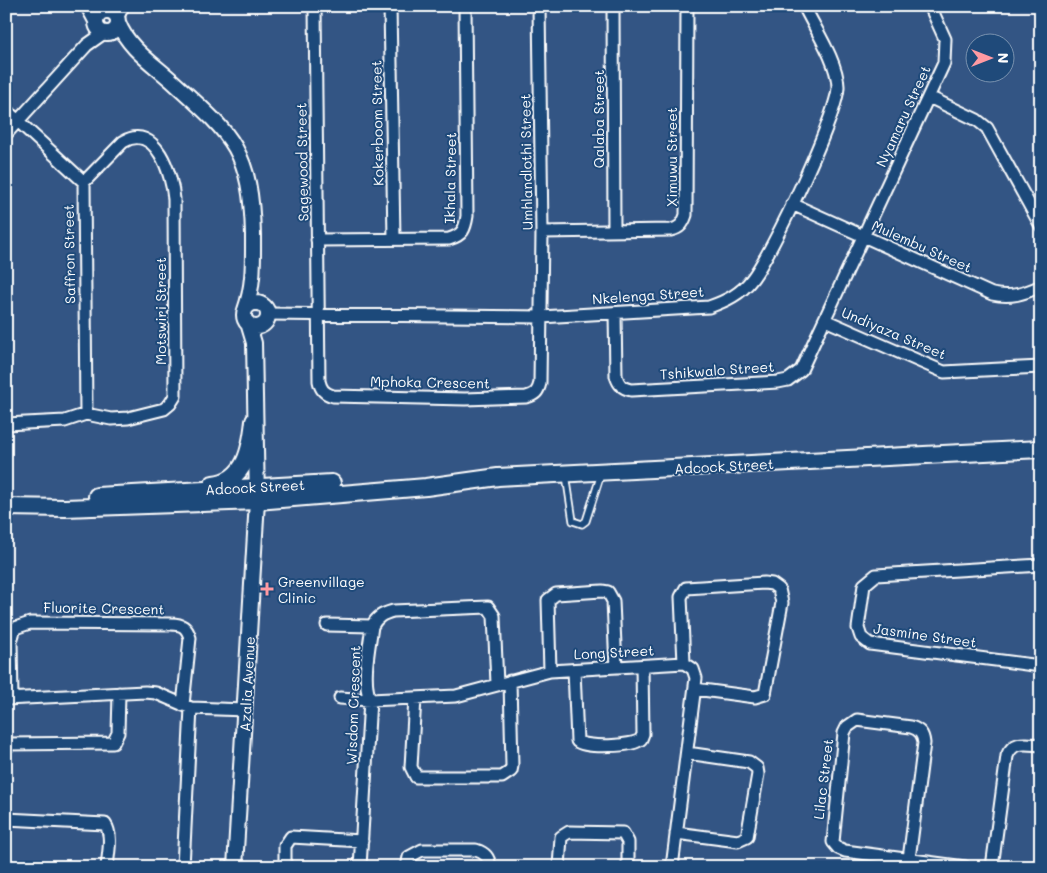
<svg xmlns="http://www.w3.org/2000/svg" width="1047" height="873" font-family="Mali,sans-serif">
  <rect width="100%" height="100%" fill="#335584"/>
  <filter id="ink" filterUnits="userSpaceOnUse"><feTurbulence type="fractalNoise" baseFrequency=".02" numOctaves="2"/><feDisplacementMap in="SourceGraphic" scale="10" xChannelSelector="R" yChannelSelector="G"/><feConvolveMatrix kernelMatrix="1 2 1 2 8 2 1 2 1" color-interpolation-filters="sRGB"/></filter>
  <g filter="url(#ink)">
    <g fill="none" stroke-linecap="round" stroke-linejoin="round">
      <defs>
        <path id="service" d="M566,475l7,46 9,3 4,-3 15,-47"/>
        <path id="minor" d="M315,6l4,375c2,9 5,12 14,15l132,3 61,-2c9,-2 12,-5 14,-14l2,-151 -3,-226
          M390,6l4,233
          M613,6l1,225
          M117,19l6,-13
          M929,97l48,23 10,8 54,98
          M6,110l78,72 2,232
          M6,134l81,-89 17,-12
          M792,204l200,90c19,4 31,0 49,-8
          M542,232l129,-2c9,-2 12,-6 15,-15l1,-209
          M317,240l132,-1c14,-4 16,-10 18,-23l-2,-210
          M615,313l1,63c3,9 6,12 15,14l147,-8 10,-2 13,-10 143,-307 1,-24 -15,-33
          M268,314l273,3 168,-10c17,-6 32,-13 43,-28 19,-24 87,-167 86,-193 -1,-25 -23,-57 -34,-80
          M825,320l119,52 97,-5
          M6,424l59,-3 21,-7 25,5 17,-1 36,-9 6,-5 5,-8 -1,-197c-2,-24 -18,-77 -51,-57l-39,40
          M1041,565l-165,10 -12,10 -6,43 3,9 9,7 171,22
          M327,625l45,1
          M684,663l-3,-66 5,-9 78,-5 8,1 7,5 3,14 -17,91 -10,3 -60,-8
          M574,670l3,71c8,7 56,6 64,-2l2,-5 -1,-68
          M550,671l-2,-71 8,-6 46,-3 6,1 5,9 3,66
          M340,698l30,2 86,-4 94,-25 134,-8 9,6 3,9 -24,189
          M415,698l-4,69 5,10h86l9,-6 1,-5 -2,-85
          M6,699l139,-7 11,1 35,15 54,2
          M12,699l-1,-58 4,-13 15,-5 141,1c11,0 16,3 19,14l-7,67
          M6,744l107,-1 5,-10 1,-40
          M6,819l99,5c8,11 3,30 2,43
          M676,833l62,8 9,-4 11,-63 -1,-6 -8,-6 -62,-9
          M909,859l15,-116c-1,-9 -4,-13 -13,-16l-54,-7 -10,7 -3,6 -11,109 5,6 7,3 120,16
          M183,867l8,-159
          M285,867v-21l6,-9 71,4
          M360,867l10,-167c-8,-21 -1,-51 2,-74 5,-9 10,-12 21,-15l95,-4 6,9 3,68
          M407,867l2,-10 13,-7h54c9,3 13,7 14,17
          M559,867l2,-30 8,-5 54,1 5,9v25
          M992,867l15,-111c6,-16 19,-12 34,-11"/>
        <path id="tertiary" d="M88,6l8,15
          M96 22a11 11 0 1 1 22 0a11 11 0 1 1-22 0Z
          M118,22c9,25 34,41 53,58 61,55 80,69 82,155 0,27 1,50 -8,75
          M244 315a12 12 0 1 1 24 0a12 12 0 1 1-24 0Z
          M235,867l22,-366 -3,-158 -6,-20"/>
        <path id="secondary" d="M213,484c33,-3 38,-36 41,-63
          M97,496l235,-13
          M6,507l59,1 192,-7 169,-14 72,-10 543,-28"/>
      </defs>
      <use href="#service" stroke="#fff" stroke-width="9"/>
      <use href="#minor" stroke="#fff" stroke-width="15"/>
      <use href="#tertiary" stroke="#fff" stroke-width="18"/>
      <use href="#secondary" stroke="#fff" stroke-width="20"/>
      <use href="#service" stroke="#1f4a7a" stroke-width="5.5"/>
      <use href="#minor" stroke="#1f4a7a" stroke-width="11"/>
      <use href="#tertiary" stroke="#1f4a7a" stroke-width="14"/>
      <use href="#secondary" stroke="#1f4a7a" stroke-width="16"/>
    </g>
  </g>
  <path fill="#ff9aa2" stroke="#1f4a7a" stroke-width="2" d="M264.5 581.5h5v5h5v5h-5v5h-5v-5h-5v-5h5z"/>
  <g text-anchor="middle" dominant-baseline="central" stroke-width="4" stroke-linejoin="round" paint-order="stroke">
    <g font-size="14" fill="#fff" stroke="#1f4a7a">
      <text transform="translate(903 116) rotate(-65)">Nyamaru Street</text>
      <text transform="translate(598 119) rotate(-90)">Qalaba Street</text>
      <text transform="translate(377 123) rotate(-91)">Kokerboom Street</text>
      <text transform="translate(671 157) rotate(-90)">Ximuwu Street</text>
      <text transform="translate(302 162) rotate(-91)">Sagewood Street</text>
      <text transform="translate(526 162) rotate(-91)">Umhlandlothi Street</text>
      <text transform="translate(450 178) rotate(-89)">Ikhala Street</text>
      <text transform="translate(922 246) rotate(24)">Mulembu Street</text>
      <text transform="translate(69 254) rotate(-91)">Saffron Street</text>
      <text transform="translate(648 295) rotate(-4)">Nkelenga Street</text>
      <text transform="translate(160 311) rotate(-90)">Motswiri Street</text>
      <text transform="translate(894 333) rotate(23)">Undiyaza Street</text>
      <text transform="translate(717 370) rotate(-4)">Tshikwalo Street</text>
      <text transform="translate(430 382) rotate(1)">Mphoka Crescent</text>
      <text transform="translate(724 466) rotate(-3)">Adcock Street</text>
      <text transform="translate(255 487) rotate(-3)">Adcock Street</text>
      <text transform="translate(104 608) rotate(1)">Fluorite Crescent</text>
      <text transform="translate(925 635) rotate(8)">Jasmine Street</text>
      <text transform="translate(614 652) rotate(-3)">Long Street</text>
      <text transform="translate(247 684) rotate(-87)">Azalia Avenue</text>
      <text transform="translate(353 705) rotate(-88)">Wisdom Crescent</text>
      <text transform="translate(823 779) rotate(-83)">Lilac Street</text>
    </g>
    <g font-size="14" fill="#fff" stroke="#1f4a7a" text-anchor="start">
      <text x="278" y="581">Greenvillage<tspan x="278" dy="16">Clinic</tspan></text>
    </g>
  </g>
  <rect width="1047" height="873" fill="none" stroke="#1f4a7a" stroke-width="25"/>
  <rect x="12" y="12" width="1022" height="848" fill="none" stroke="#fff" stroke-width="2" filter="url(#ink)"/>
  <g transform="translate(990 58) rotate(90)"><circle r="24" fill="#1f4a7a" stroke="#7992af"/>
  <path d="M0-4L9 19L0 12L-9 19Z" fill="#ff9aa2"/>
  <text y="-8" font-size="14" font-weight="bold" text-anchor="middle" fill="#ffffff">N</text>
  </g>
</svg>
